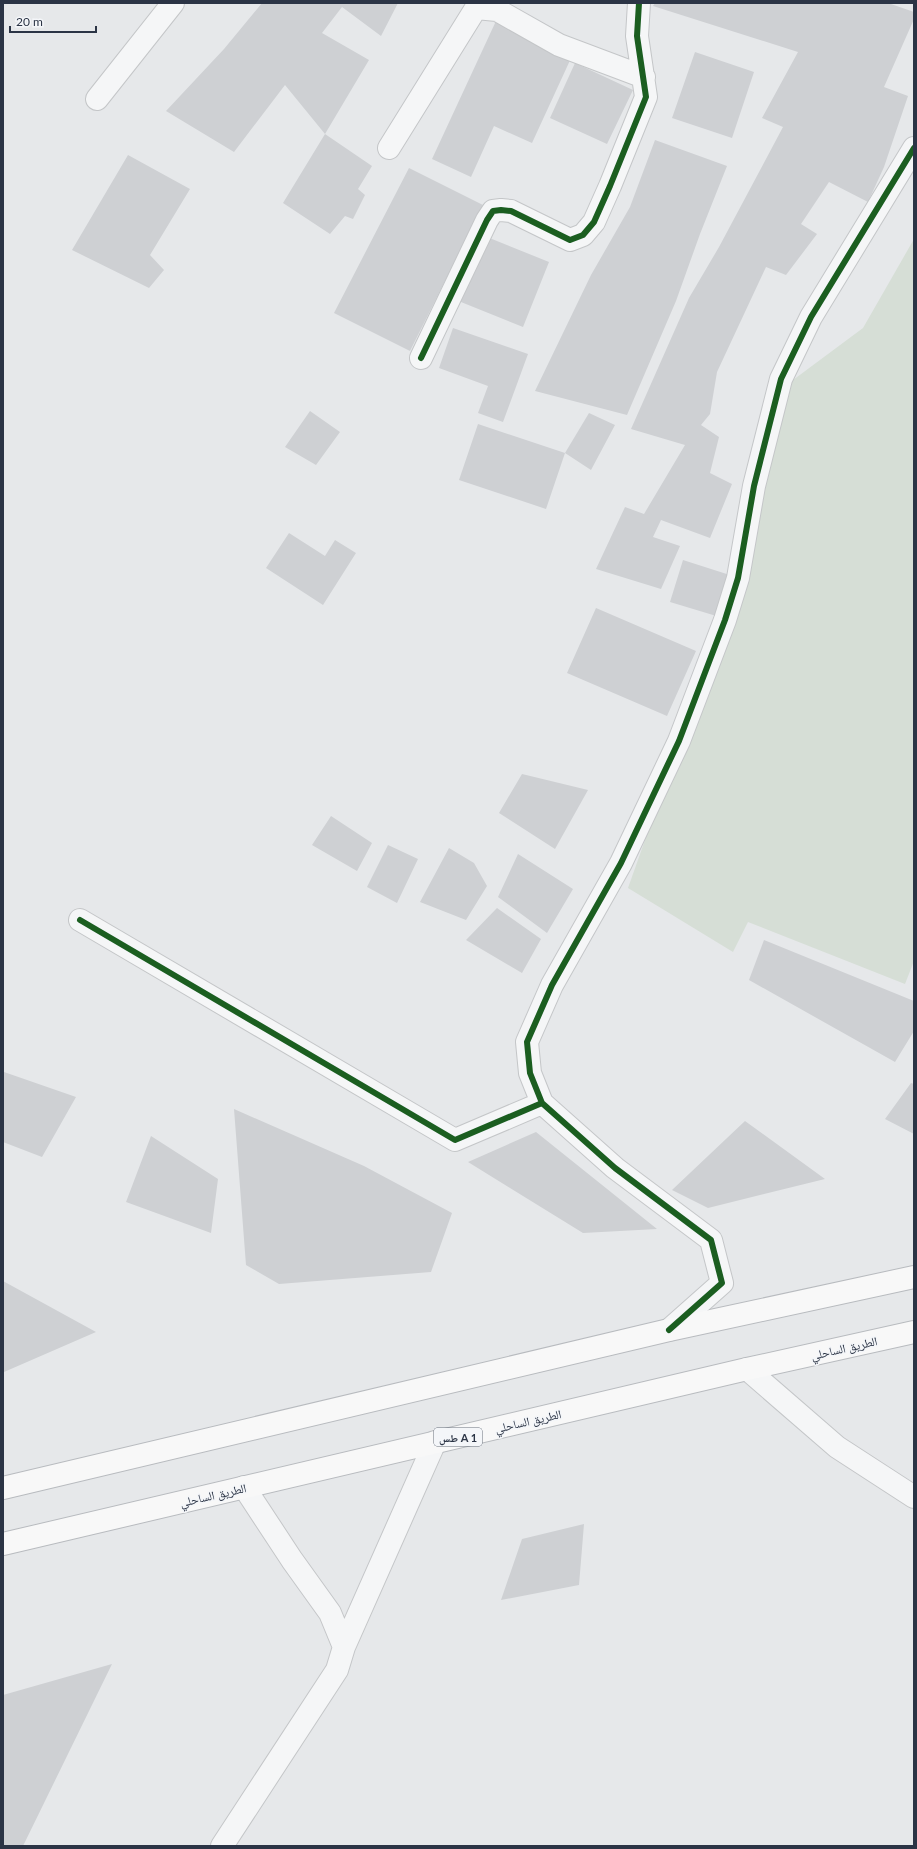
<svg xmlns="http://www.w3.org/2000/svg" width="917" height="1849" font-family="Lato,'Noto Naskh Arabic',sans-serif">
  <rect width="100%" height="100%" fill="#e6e8ea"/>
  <path fill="#d6ded6" d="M914,239v722l-9,23 -157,-62 -15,30 -105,-64 104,-293 57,-212 74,-55z"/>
  <path fill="#ced0d3" d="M262,3h136l-17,33 -39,-29 -20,26 47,27 -44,74 -40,-49 -51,67 -68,-41 58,-62z
    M655,3h233l26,9v7l-30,68 24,9 -24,71 -16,35 -39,-20 -28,42 16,10 -31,41 -20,-8 -49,105 -7,42 -9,11 18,12 -9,36 22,11 -22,54 -49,-18 -8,17 27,9 -19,43 -65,-20 29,-62 19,7 41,-69 -54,-16 58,-131 30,-51 64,-120 -21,-9 36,-66 -145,-46z
    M496,21l76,35 -40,87 -38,-17 -23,51 -39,-18z
    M695,52l59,20 -22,66 -60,-20z
    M575,63l58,27 -26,54 -57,-26z
    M325,134l47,32 -14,23 7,6 -12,24 -8,-3 -15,18 -47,-31z
    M655,140l72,26 -27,68 -24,67 -49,114 -92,-24 56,-116 39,-68z
    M128,155l62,34 -40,66 14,15 -15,18 -77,-38z
    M409,168l74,37 -73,146 -76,-38z
    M487,237l62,25 -26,65 -67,-27z
    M453,328l75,26 -25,68 -25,-9 10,-27 -49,-18z
    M310,411l30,21 -24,33 -31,-18z
    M589,413l26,12 -24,45 -26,-17z
    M478,424l87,29 -19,56 -87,-29z
    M289,533l36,23 10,-16 21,13 -33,52 -57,-37z
    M683,560l53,17 -13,41 -53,-16z
    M596,608l100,43 -29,65 -100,-43z
    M522,774l66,16 -33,59 -56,-36z
    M331,816l41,27 -15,28 -45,-26z
    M388,845l30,14 -21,44 -30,-16z
    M449,848l25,15 13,23 -21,34 -46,-18z
    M518,854l55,35 -26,44 -49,-36z
    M497,908l44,31 -19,34 -56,-33z
    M764,940l150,61v30l-19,31 -146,-82z
    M4,1072l72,25 -34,60 -39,-15z
    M911,1083l3,1v50l-29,-15z
    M234,1109l130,57 88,47 -21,59 -152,12 -33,-19z
    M745,1121l80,58 -117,29 -36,-18z
    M536,1132l121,97 -74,4 -115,-71z
    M151,1136l67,43 -7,54 -85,-31z
    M3,1281l93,51 -92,40z
    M584,1524l-5,61 -78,15 21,-61z
    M112,1664l-89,182h-20v-151z"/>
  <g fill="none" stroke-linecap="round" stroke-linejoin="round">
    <defs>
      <path id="minor" d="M97,99l76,-96
        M389,148l87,-140 21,2 62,35 85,32
        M421,358l66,-138 6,-9 8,-1 10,1 59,29 13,-5 11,-13 16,-36 36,-89 -9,-61 2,-33
        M80,920l375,220 87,-37
        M669,1330l53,-47 -11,-43 -96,-72 -73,-65 -12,-30 -3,-31 25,-57 69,-122 58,-122 46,-121 13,-42 16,-92 27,-107 30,-62 103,-169
        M747,1369l90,78 77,50
        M344,1647l91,-205
        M222,1846l115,-176 7,-23 -14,-34 -38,-53 -48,-73"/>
      <path id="highway" d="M3,1488l666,-158 245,-53
        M3,1544l744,-175 167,-37"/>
    </defs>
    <use href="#minor" stroke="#c4c6c8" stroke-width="24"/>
    <use href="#highway" stroke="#b8bbbf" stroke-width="24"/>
    <use href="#minor" stroke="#f5f6f7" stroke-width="22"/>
    <use href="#highway" stroke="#f8f8f8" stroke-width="22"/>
    <defs>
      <path id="cycleway" d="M421,358l66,-138 6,-9 8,-1 10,1 59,29 13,-5 11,-13 16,-36 36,-89 -9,-61 2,-33
        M80,920l375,220 87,-37
        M669,1330l53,-47 -11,-43 -96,-72 -73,-65 -12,-30 -3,-31 25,-57 69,-122 58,-122 46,-121 13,-42 16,-92 27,-107 30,-62 103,-169"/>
    </defs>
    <use href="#cycleway" stroke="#f4f6f9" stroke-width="8"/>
    <use href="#cycleway" stroke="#1b5e20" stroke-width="6"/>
  </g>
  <g text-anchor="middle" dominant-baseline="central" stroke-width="3" stroke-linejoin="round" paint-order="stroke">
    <rect fill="#f4f6f9" stroke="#676e7b" stroke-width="1" x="434" y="1428" width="48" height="18" rx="3"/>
    <g font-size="11" font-weight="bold" fill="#2b3445">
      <text x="458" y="1437">طس A 1</text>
    </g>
    <g font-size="12" fill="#2b3445" stroke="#f4f6f9">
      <text transform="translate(844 1348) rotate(-13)">الطريق الساحلي</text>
      <text transform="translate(528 1421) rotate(-13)">الطريق الساحلي</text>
      <text transform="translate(213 1495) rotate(-13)">الطريق الساحلي</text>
    </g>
  </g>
  <rect width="917" height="1849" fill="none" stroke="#2b3445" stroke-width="8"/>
  <path d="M10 26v6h86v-6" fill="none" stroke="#2b3445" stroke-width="2"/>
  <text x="16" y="26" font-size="12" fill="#2b3445" stroke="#f4f6f9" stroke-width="3" paint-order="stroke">20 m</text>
</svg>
